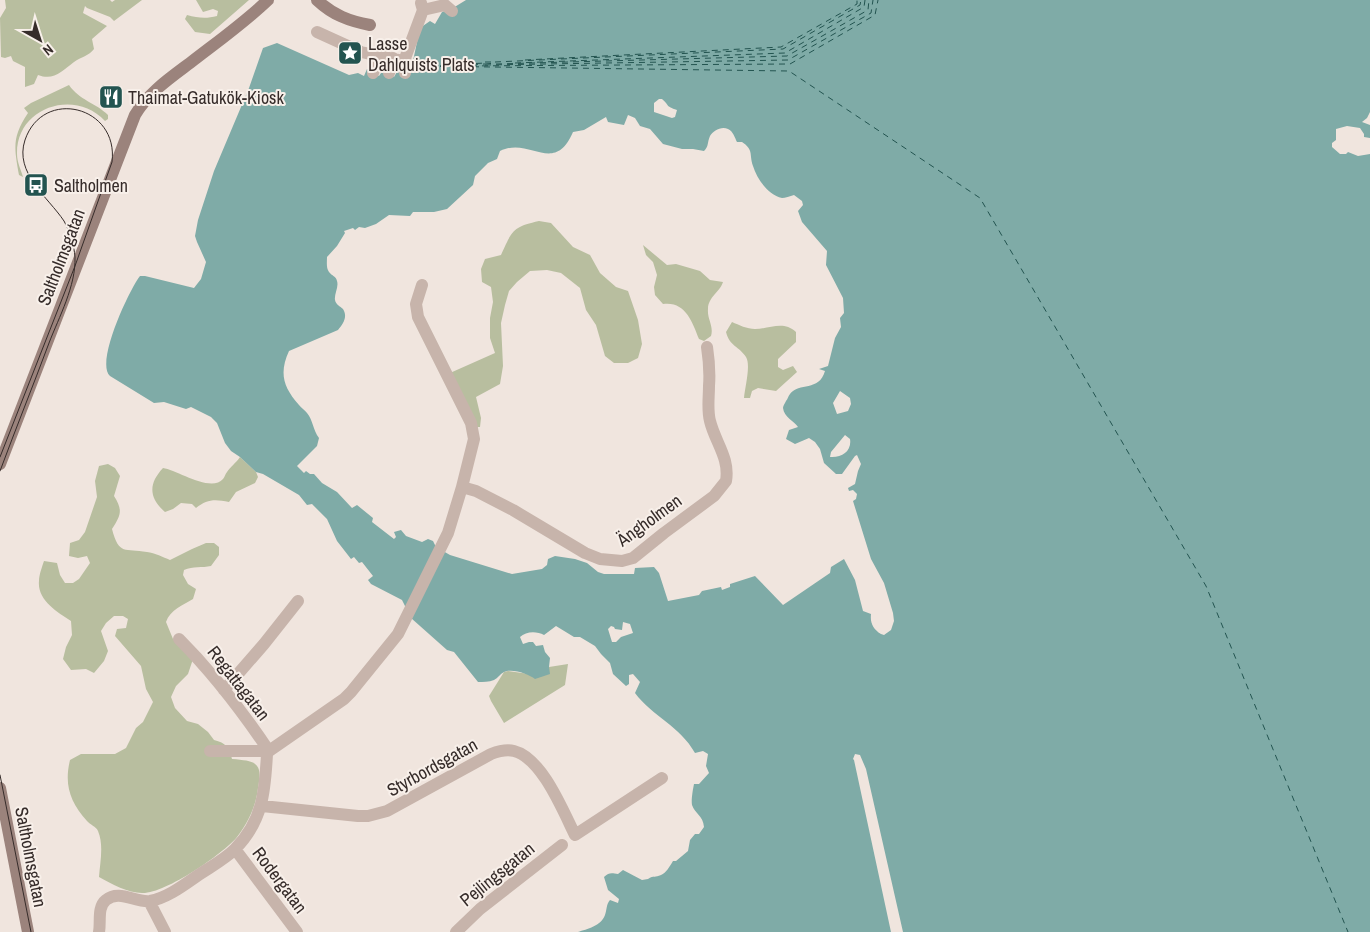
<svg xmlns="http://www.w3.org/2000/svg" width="1370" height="932" font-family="'Archivo Narrow',sans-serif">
  <rect width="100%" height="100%" fill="#f0e5de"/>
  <path fill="#b8be9f" d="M5,0h105l2,2 3,-2h27l-28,21 -4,-4 -23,-9 -2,-2 -2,7 24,13 -15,13 2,10c-5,7 -13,8 -20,13 -12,9 -20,19 -36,13l-4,9 -9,3v-20l-12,-6 -2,-5 -6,2 -4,-1 -1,-39 6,-10z
    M196,0h53l-39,34 -15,-2 -10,-13 2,-4c11,3 19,4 30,1l1,-5 -5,-2 -10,3z
    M69,85c10,15 27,18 39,30v4l-3,2c-30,-33 -89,-14 -88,33 0,8 4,16 6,23l-4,-2c-5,-28 -7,-38 9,-62l-4,-5 7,-5z
    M539,221l12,2 22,24 17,8 10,18 16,14 12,4 10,29 4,24 -4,14 -10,5h-14l-9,-7 -9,-31 -10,-15 -6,-22 -19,-15 -14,-3 -17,1 -13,11 -8,9 -4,14 -4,18 2,43 -3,18 -24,13 5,21 -1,9h-3l-27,-54 45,-20 -5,-15v-20l3,-16 -2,-15 -9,-5 -1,-13 4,-10 16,-4c11,-24 11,-28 38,-34z
    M643,245l24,20 9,-1 24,7 10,9 13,2c-3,10 -15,15 -15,27 -1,10 6,17 3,27l-7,5 -5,-2c-7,-18 -14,-38 -36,-35l-8,-9 -1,-8 3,-12 -4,-13 -7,-7z
    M732,322c7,3 15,7 23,7 15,0 28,-9 41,3v10l-18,17v8l5,3 10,-4 4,6 -21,19 -18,-3 -6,3 -2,7h-6c1,-11 7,-33 2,-41 -7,-11 -16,-10 -20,-25z
    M240,457l16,15 2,5 -3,6 -19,9 -7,10c-14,-3 -22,-3 -33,6l-4,-4 -11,-1 -8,6 -8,3c-16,-14 -17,-28 -2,-44 14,2 48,25 60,11 2,-2 2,-5 4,-7 3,-5 9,-9 13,-15z
    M108,464l7,4 5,8 -6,20c9,14 7,19 -2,33 7,27 13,19 35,23 8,1 16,5 23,8l22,-11 14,-6h8l5,4v8l-8,11c-9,2 -18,0 -27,4l-1,5 5,9 8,5 -3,10c-10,6 -23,11 -27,23l7,17 20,20 -5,15 -12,12 -5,11 4,11 12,13 11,3 10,8 6,8c12,3 15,7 18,19 24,2 31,3 26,29 -2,18 -10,35 -21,49 -14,17 -72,57 -95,56 -14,0 -30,-9 -43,-16 1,-14 5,-32 -1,-46 -2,-5 -8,-6 -11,-10 -17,-19 -23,-36 -17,-61l11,-6h34l11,-6 10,-20 7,-6 10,-20 -7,-13 -5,-23 -26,-30 2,-7 9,-1 2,-9 -5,-3h-9l-8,7 -5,8 7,20 -4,10 -10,12 -8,-4 -15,1 -8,-11 3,-12 6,-12 -1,-14c-14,-9 -34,-21 -32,-40 0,-6 3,-14 5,-20l13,2 3,12 5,8h8l6,-4 11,-16 -3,-7 -9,2 -9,-2 1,-13 9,-3 6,-8 12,-35 -2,-16 4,-15z
    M568,664l-3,21 -61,38 -13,-22 -2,-5 15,-24 4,-1 21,3 20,-7z"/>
  <path fill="#7faba7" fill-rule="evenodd" d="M466,0h904v112l-3,6 -5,4 8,3v13l-6,-1v-3l-4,-6 -13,-2 -11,3v11l-4,3v4l8,7h6l2,-2 10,4 12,-2v778h-792c9,-3 23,-6 27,-17 2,-6 1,-10 5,-15l8,3 1,-4 -11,-9 -4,-13c5,-5 8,-4 14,-3l5,-4 19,10 6,-1c6,-4 7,-1 13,-4 5,-2 9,-9 12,-14h3l12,-10 2,-11 5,-6h4l5,-7c-1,-12 -9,-13 -12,-22 -1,-5 1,-16 2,-21h5l10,-11 -3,-7 2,-12 -5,-3 -8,2c-15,-27 -43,-37 -60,-60l5,-11 -7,-8 -4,1v9l-3,2 -13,-12 -3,-11 -9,-9 -6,-8 -15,-9h-6l-18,-11 -12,9c-7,-4 -18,-4 -24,2l3,7 6,-2h4l3,4 7,-1 2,7 5,6 -1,9 1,7 -15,5c-6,-5 -23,-11 -31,-7 -4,2 -6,6 -10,8 -5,2 -11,2 -16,2l-24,-30 -7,-2 -36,-32 -9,-18 -31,-16 -3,-4 5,-4 -11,-14 -3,1 -5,-6 -3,2 -14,-18 -10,-22 -15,-15 -5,1 -8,-10 -36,-21 -7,-2 -16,-15 -9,-6 -6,-8 -8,-20 -6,-6 -20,-10 -5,2 -22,-7 -10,1 -44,-27c-15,-13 19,-86 30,-100h5l49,12 7,-9 5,-17 -9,-20 -2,-6 3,-16 16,-49 35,-83 14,-40 14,-5 72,32 9,-2 6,3 3,-7 12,7 4,-6 11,7 4,-7 12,5 10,-47 10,-7 5,3 7,-12 11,-4zM659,99h3c8,7 3,7 15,11l-2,7 -3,1 -18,-6v-9zM628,115l7,3 5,8 10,3 13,15 19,5h11l11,2c5,-5 3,-8 6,-15 3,-5 11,-10 18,-7 5,2 7,9 9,13h5c12,8 7,12 11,24 4,13 15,29 29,32 3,0 8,-2 12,-3l8,6 1,4 -5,6 4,11 25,29 -1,14 17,33 1,15 -4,5 1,9 -6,11 -7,28 -9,3 6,2c-6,21 -26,11 -35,23 -2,2 -2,5 -4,7 -1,2 -3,5 -3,7 1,9 11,13 15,19l-9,3 -3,9 9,5 14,-6 6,4 5,7 4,14 12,11h6l13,-18 2,-1 4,9 -3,7 -3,13 -7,4 1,3 4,-1 4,4 -1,5 -3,2 18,58 13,24 9,30 1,8 -3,9 -7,5 -3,-1c-8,-5 -11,-11 -10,-20l-8,-3 -8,-31 -11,-21 -13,8 -1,6 -47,32 -28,-29 -25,8v3l-8,3 -1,-3 -19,4 -3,4 -31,6 -9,-28 -5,-6 -19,1 -1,6h-30l-6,-2 -11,-9 -12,-4 -20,-3 -7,3 -1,6 -5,4 -30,5 -62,-19 -14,-8 -3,-6 -5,-2 -6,3 -16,-6 -5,-6 -7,2 2,5 -2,2 -22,-17 1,-4 -16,-13 -5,3 -15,-16 -15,-9 -8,-9h-4l-4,-3 -2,2 -7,-7 20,-20 2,-8c-6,-8 -6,-18 -12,-25 -2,-3 -6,-5 -8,-8 -16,-18 -20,-32 -10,-54l49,-21c5,-6 10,-13 5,-21 -3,-3 -7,-4 -8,-9 -1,-6 4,-13 2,-19 -1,-5 -5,-5 -8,-9 -3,-4 -2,-10 -2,-15l10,-11 8,-13 -1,-2 9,-3 2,2 4,-3 6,1 11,-4 13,-9 21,1 3,-4h21l13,-3 26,-24 2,-9 13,-13 9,-4 3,-8c30,-15 54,25 73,-19l11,-2 22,-13 2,5 16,3zM840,391l10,7 1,6 -3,7 -11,3 -4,-11zM845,435l5,4c2,12 -8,19 -20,18l1,-5zM623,622l7,2 3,9 -12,4 -5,5h-4l-4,-13 3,-3 3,1 1,2 7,1z"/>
  <path fill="#f0e5de" d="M855,754l5,1 6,14 37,163h-12l-37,-172 -1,-1z"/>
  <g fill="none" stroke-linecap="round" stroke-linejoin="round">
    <path stroke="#235450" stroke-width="1" stroke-dasharray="6 5" stroke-linecap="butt" d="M525,60l256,-13 76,-43v-4
      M485,62h11
      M495,62l288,-13 77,-44 1,-5
      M515,63l270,-10 79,-46 1,-7
      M485,64l11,-1
      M496,64l291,-8 81,-46 1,-10
      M443,65l43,-2
      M461,65l24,-1
      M485,65l303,-5 83,-47 2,-13
      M418,66l371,5 191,127 226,388 142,346
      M430,66l11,-1
      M440,66l21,-1
      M460,66l330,-2 85,-49 3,-15"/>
    <path stroke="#c7b4ab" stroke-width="12" d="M423,10l22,-5 7,6
      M317,32l44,20 43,9 19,-51 -2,-7
      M373,73l6,-17
      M389,73l4,-15
      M405,73l-1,-12 8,5
      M462,487l14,4 37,19 72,43 15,6 22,2 11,-3 31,-25 50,-37 12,-15c4,-23 -11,-39 -16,-60 -3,-11 -1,-23 -1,-35 1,-13 0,-26 -2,-39
      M179,639c34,34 63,72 90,112
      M224,690l40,-46 34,-43
      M210,751h59
      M262,806l96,10h10l19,-5 104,-57c8,-3 15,-5 23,-3 28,7 49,60 61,84l87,-57
      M235,849l62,83
      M149,901l16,31
      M99,932c2,-10 -2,-25 7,-32 13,-11 30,3 44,1 17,-3 34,-16 47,-25 13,-9 27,-16 38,-27 28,-28 30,-58 32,-95l2,-3 75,-52 7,-7 47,-58 50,-101 14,-46 12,-48 -3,-16 -53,-106 -2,-13 6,-19
      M456,932l24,-23 82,-64"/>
    <path stroke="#9b837c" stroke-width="12" d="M317,0c16,15 32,21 53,25
      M0,464l135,-349c13,-22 35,-37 55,-52 27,-21 54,-40 78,-63
      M0,788l28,144"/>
    <path stroke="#362c2a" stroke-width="1" d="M0,457l75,-191 37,-104c7,-56 -69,-75 -87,-22 -11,33 23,57 39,81 6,11 10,24 11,36 1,29 -16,60 -26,86 -16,43 -33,85 -49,128
      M0,775l31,157"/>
  </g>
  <defs>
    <symbol id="sight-square" viewBox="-11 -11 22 22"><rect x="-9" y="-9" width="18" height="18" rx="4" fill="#235450" stroke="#f8f0ea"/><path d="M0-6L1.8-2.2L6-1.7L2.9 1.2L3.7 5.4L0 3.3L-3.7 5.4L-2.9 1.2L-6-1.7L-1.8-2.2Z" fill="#fff"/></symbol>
    <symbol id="restaurant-square" viewBox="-11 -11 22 22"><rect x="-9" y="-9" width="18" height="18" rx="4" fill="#235450" stroke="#f8f0ea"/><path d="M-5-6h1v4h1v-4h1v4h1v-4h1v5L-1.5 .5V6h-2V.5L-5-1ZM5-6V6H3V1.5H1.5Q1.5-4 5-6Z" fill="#fff"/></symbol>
    <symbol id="bus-square" viewBox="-11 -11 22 22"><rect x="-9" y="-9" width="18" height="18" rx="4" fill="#235450" stroke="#f8f0ea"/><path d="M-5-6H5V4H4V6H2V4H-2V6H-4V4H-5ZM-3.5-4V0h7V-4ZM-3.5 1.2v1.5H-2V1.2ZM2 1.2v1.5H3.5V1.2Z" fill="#fff"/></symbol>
  </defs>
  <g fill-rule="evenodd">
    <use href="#sight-square" x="336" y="39" width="28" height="28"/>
    <use href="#restaurant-square" x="97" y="83" width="28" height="28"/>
    <use href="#bus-square" x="22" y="171" width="28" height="28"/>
  </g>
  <g text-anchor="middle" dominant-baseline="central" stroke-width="4" stroke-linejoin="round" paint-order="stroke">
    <g font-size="18" fill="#362c2a" stroke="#f8f0ea" text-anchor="start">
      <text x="368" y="43">Lasse<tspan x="368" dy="21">Dahlquists Plats</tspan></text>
      <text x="128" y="97">Thaimat-Gatukök-Kiosk</text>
      <text x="54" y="185">Saltholmen</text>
    </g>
    <g font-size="18" fill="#362c2a" stroke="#f8f0ea">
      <text transform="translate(61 257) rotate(-69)">Saltholmsgatan</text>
      <text transform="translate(649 520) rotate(-36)">Ängholmen</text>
      <text transform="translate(239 683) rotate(52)">Regattagatan</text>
      <text transform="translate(432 767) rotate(-29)">Styrbordsgatan</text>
      <text transform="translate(31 857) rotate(79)">Saltholmsgatan</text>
      <text transform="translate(497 874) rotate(-39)">Pejlingsgatan</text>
      <text transform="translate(280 880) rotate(53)">Rodergatan</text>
    </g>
  </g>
  <g transform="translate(40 40) rotate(141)" stroke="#f8f0ea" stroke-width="4" paint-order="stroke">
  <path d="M0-4L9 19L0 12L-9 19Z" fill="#362c2a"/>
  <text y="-8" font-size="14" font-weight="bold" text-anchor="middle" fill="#362c2a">N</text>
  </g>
</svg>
